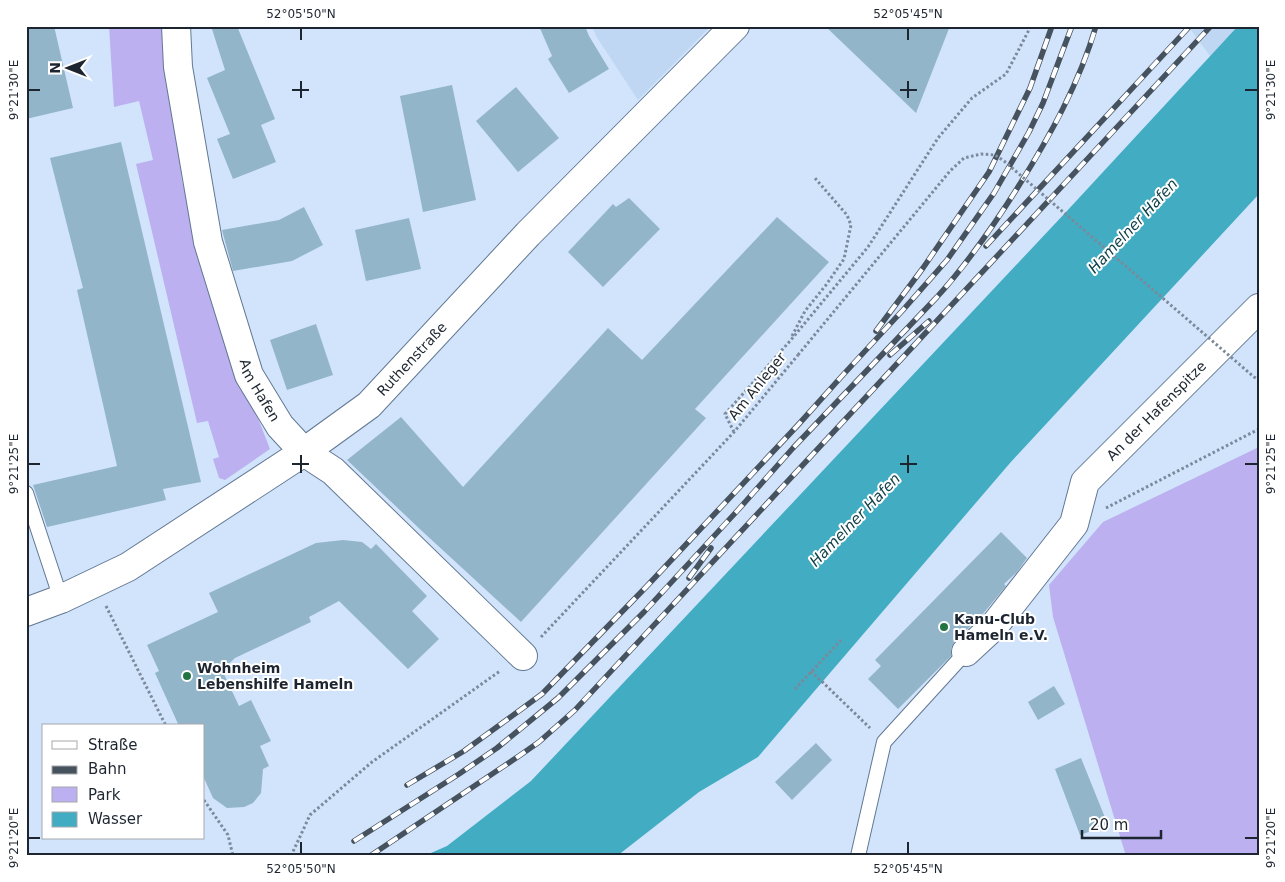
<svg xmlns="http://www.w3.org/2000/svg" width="1285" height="882" font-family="'DejaVu Sans',sans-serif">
  <rect width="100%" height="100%" fill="#d1e4fc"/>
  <path fill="#bfd7f2" d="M592,26h119l-73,74 -42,-64z
    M1188,26h71v97z"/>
  <path fill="#bcb0f0" d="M109,26h56l17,155 26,97 25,77 37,94 -45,31 -6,-2 -6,-19 6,-2 -11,-36 -11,2 -61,-259 17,-4 -14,-59 -25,6z
    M1259,447v409h-133l-73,-239 -4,-32 54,-63z"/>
  <path fill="#42acc2" d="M1238,26h21v168l-249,269 -252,294 -59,35 -82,64h-193l23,-10 84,-65 535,-569z"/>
  <path fill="#92b5c9" d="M26,26h28l19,82 -47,11z
    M211,26h26l38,93 -14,6 15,37 -43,17 -16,-40 13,-5 -23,-56 18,-8z
    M539,26h46l4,10 20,33 -40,24 -21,-34 4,-3z
    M825,26h125l-34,87z
    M452,85l24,115 -53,12 -23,-116z
    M516,87l43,51 -41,34 -42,-51z
    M121,142l80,340 -38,7 3,11 -119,27 -14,-42 84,-19 -40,-176 6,-2 -33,-130z
    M629,198l31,31 -57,58 -35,-35 45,-48 3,3z
    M304,207l19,38 -31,16 -59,10 -11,-41 57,-10z
    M777,217l52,45 -134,147 11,9 -185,204 -98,-90 -76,-72 54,-43 62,70 145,-159 34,32z
    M409,218l12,51 -55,12 -11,-51z
    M316,324l17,51 -46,15 -17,-50z
    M1001,532l26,26 -10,14 -13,12 2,2 -24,29 -27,26 -4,7v8l-53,53 -30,-30 13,-13 -6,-6z
    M343,540l19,2 9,7 5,-5 51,52 -15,15 27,28 -31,30 -69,-68 -30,16 2,5 -76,36 -13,12 17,36 12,-6 20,41 -11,5 9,20 -6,3 -2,24 -8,10 -9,4 -17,1 -14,-10 -9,-20v-52h-25l-24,-53 4,-2 -12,-26 71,-33 -9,-19 107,-50z
    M1054,686l11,18 -27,16 -10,-18z
    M816,743l16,17 -40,40 -17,-18z
    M1081,758l27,67 -28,10 -25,-66z"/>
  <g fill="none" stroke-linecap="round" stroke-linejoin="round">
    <defs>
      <path id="service" d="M26,493l35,106
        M858,856l26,-114 82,-90"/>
      <g id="minor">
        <path id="s1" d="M176,26l2,41 30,175 41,133 31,51 24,26 29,19 190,185"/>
        <path id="s2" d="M26,612l35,-13 67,-32 176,-115 65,-47 159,-171 207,-208"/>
        <path id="s3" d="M966,652l28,-26 80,-102 11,-42 174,-174"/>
      </g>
    </defs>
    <use href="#service" stroke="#627892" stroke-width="16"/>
    <use href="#minor" stroke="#627892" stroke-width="30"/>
    <path stroke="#7b899b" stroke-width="3" stroke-dasharray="2.5 2.5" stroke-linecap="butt" d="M792,336l13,-25 21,-26 18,-26 7,-34 -4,-10 -33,-38
      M734,432l-9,-18 65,-73 78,-94 70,-109 34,-40 34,-24 25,-48
      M1106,508l153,-79
      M106,606l60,120
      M541,637l193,-205 64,-77
      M811,671l59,57
      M795,689l46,-49
      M204,800l24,35 5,21
      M291,856l19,-41 62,-53 128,-91"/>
    <use href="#service" stroke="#fff" stroke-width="14"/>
    <use href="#minor" stroke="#fff" stroke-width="28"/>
    <defs>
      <path id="rail" d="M986,246l204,-220
        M876,331l47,-63 66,-96 41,-84 22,-62
        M890,355l39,-34
        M689,578l22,-30
        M407,785l57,-34 78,-57 105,-108 151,-161 44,-49 61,-66 44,-50 47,-67 35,-61 14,-29 29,-77
        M354,841l105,-67 38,-26 61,-50 86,-86 94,-102 55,-62 144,-151c31,-34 57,-72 81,-110 32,-51 61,-103 78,-161
        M370,856l149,-100 20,-14 36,-32 636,-684"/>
    </defs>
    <use href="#rail" stroke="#47525f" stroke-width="5.5"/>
    <use href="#rail" stroke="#fff" stroke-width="4" stroke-dasharray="11" stroke-linecap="butt"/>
    <path stroke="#7b899b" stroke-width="3" stroke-dasharray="2.5 2.5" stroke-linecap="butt" d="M798,355l152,-184 14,-13 17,-4 14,1 9,6 250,216 5,3"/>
  </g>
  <path fill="none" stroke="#1d2630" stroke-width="2" d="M301,28v12M908,28v12M301,81v17M908,81v17M28,90h12M292,90h17M900,90h17M1245,90h13M301,455v18M908,455v18M28,464h12M292,464h17M900,464h17M1245,464h13M28,838h12M1245,838h13M301,842v12M908,842v12"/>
  <g fill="#227445" stroke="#fff" stroke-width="2">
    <circle cx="944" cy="627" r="5"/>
    <circle cx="187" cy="676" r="5"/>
  </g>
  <g text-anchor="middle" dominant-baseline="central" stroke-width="4" stroke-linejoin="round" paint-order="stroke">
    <g font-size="14" fill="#1d2630" stroke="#fff">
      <text stroke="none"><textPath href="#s2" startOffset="465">Ruthenstraße</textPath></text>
      <text transform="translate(757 386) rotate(-51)">Am Anleger</text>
      <text stroke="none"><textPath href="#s1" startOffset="376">Am Hafen</textPath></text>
      <text stroke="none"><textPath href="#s3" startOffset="312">An der Hafenspitze</textPath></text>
    </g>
    <g font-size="14" font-weight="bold" fill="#1d2630" stroke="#fff" text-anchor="start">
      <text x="954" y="619">Kanu-Club<tspan x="954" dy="16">Hameln e.V.</tspan></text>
      <text x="197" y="668">Wohnheim<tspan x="197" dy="16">Lebenshilfe Hameln</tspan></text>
    </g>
    <g font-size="15" font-style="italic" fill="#0e3f48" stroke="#fff">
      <text transform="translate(1133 226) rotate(-47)">Hamelner Hafen</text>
      <text transform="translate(855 520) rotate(-46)">Hamelner Hafen</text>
    </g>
  </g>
  <rect width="1285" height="882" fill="none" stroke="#ffffff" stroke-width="55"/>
  <rect x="42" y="724" width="162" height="115" fill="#ffffff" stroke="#a5a8ac"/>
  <rect x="52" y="741" width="25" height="8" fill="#ffffff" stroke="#a5a8ac"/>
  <text x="88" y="750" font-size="15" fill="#1d2630">Straße</text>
  <rect x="52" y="766" width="25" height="8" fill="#47525f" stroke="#a5a8ac"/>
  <text x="88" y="774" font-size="15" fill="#1d2630">Bahn</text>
  <rect x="52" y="787" width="25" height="15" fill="#bcb0f0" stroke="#a5a8ac"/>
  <text x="88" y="800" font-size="15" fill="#1d2630">Park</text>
  <rect x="52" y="812" width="25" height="15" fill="#42acc2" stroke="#a5a8ac"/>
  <text x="88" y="824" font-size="15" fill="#1d2630">Wasser</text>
  <g transform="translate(68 68) rotate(270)" stroke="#ffffff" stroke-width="4" paint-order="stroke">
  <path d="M0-4L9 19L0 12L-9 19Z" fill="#1d2630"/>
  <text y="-8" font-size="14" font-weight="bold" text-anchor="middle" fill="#1d2630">N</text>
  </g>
  <path d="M1082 830v8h79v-8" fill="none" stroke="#1d2630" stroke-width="2.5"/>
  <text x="1090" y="830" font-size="15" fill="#1d2630" stroke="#ffffff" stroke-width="4" paint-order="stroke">20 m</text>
  <rect x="28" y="28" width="1230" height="826" fill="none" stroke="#1d2630" stroke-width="2"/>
  <g font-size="12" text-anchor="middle" fill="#1d2630">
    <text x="301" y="18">52°05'50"N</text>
    <text x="908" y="18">52°05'45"N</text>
    <text transform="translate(1271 90) rotate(-90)" y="4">9°21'30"E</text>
    <text transform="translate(14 90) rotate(-90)" y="4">9°21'30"E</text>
    <text transform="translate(1271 464) rotate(-90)" y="4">9°21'25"E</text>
    <text transform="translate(14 464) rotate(-90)" y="4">9°21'25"E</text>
    <text transform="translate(1271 838) rotate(-90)" y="4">9°21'20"E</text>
    <text transform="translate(14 838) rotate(-90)" y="4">9°21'20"E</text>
    <text x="301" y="873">52°05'50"N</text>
    <text x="908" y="873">52°05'45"N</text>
  </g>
</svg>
